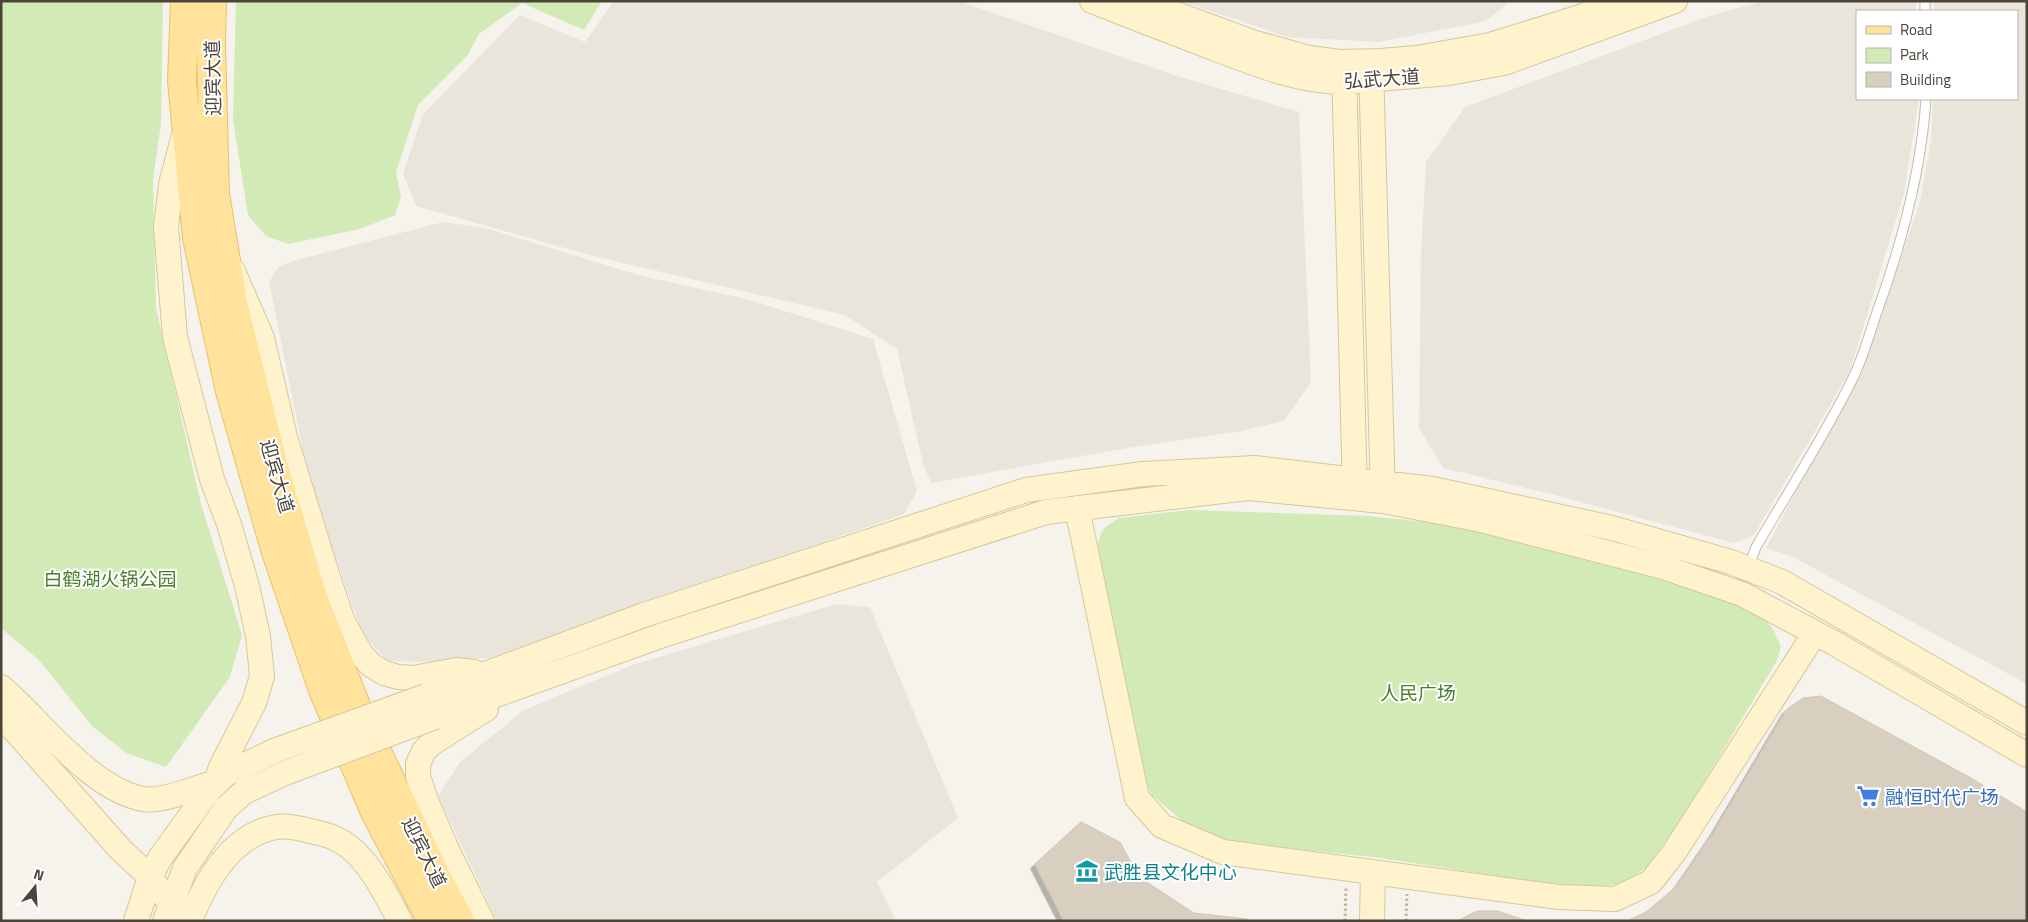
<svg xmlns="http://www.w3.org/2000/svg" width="2028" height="922" font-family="'Titillium Web','Noto Sans SC',sans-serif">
  <defs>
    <filter id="shadow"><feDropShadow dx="-4.5" dy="4.5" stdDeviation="0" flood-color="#0004"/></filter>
  </defs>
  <rect width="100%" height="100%" fill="#f6f3ec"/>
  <path fill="#eae5da" d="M614,1h344l216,74 125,37 12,270 -27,39 -43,10 -108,16 -202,36 -8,-19 -26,-115 -52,-34 -252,-59 -177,-50 -13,-32 20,-60 97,-99 65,27z
    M1181,1h329l-24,20 -107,21 -91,-5z
    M1764,1h152v10h-59v88h62l-15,94 -54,178 -96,164 -20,8 -187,-50 -104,-25 -24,-40 2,-175 5,-91 39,-55 244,-91z
    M1934,1h93v683l-236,-128 -25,-8 53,-100 61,-135 24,-64 16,-47 11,-61 2,-42h84v-88h-83z
    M443,222l43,6 152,47 112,25 123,39 44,152 -13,23 -413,144 -53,4 -51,-1 -25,-28 -52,-149 -41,-202 9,-15 15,-6z
    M837,604l33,3 88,211 -81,64 19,39h-399l-59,-125 22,-34 64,-52 108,-45z"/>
  <path fill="#d2eab5" d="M1,1h162l-2,122 -8,57 3,128 45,196 41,131 -12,42 -64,90 -40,-14 -34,-27 -53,-66 -38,-32z
    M236,1h366l-18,29 -62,-27 -43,31 -12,22 -49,49 -22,67 5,25 -6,18 -35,14 -72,15 -22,-8 -18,-21 -15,-95z
    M1189,510l179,6 78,8 214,55 77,26 27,13 9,11 8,18 -5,15 -93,155 -36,50 -23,16 -31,5 -41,-1 -42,-9 -129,-20 -131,-14 -40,-8 -28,-15 -29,-25 -11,-19 -44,-208 -1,-25 7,-16 15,-10z"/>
  <path fill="#d8cfc1" stroke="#d3c7b4" filter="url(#shadow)" d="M1821,696l150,82 56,34v109h-400l19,-9 31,-26 37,-54 73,-123 16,-11z
    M1081,822l39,20 19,35 55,36 53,6 2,2h-185l-29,-57z
    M1477,911h21l29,10h-70z"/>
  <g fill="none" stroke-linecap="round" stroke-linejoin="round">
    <defs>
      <path id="lane" d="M1925,1v10
        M1748,568l8,-21c32,-55 68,-110 96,-167 11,-22 17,-45 25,-68 25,-69 44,-139 49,-213"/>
      <path id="secondary" d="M1092,1c37,15 74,29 111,43 45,17 93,38 141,38l105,-9 55,-10 171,-62
        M1141,1l111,41 57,16 31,4 41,-1 36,-3 73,-13 84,-26 50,-18
        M1371,66l12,431
        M1344,67l11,428
        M233,271l29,67 23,99 41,134 17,51 18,32 10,11 13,8 14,4 15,1 44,-8 17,2
        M1077,508l60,290 25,28 61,26 336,45 56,2 36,-17 24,-31 140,-218
        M1,687c40,34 89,102 142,112 18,4 54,-12 73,-17l5,-15 33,-64 8,-27 -4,-40 -11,-50 -18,-62 -17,-45 -37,-142 -9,-110 5,-43 13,-49
        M426,696l218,-81 382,-125 117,-16 112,-6 178,21 179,39 119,34 51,20 245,141
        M1,715l120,135 29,27 20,26
        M435,717l228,-82 383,-123 202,-24 135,13 94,18 186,48 79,27 92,49 193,112
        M136,921l14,-44 10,-19 49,-68 17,-16 48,-23
        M165,921l20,-53 41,-60 18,-16 41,-19
        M190,921c15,-39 41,-86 86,-94 10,-2 23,1 34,4 10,2 23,5 32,11 26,15 44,53 58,79
        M482,921l-34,-69 -21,-49 -9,-27v-12l6,-13 8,-8 54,-34
        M1372,921l1,-49"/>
      <path id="primary" d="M185,1l-3,80 15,157 33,153 45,158 48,141 52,122 57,109
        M212,1l-1,43 4,150 18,109 40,161 40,134 48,120 75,158 24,45"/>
    </defs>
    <use href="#lane" stroke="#c2bbae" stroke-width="11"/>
    <use href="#secondary" stroke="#d6c79b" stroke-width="26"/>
    <use href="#primary" stroke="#e6c16a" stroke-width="30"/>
    <path stroke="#c4b79f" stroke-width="3" stroke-dasharray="2.5 2.5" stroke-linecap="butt" d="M1345,921l1,-35
      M1406,921l1,-27"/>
    <use href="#lane" stroke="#fff" stroke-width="9"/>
    <use href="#secondary" stroke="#fff3cd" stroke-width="24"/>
    <use href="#primary" stroke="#ffe39c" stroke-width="28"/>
    <defs>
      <path id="secondary-bridge" d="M274,751l152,-55
        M285,773l150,-56"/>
    </defs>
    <use href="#secondary-bridge" stroke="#d6c79b" stroke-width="26" stroke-linecap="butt"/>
    <use href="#secondary-bridge" stroke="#fff3cd" stroke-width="24"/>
  </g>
  <defs>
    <symbol id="supermarket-bare" viewBox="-9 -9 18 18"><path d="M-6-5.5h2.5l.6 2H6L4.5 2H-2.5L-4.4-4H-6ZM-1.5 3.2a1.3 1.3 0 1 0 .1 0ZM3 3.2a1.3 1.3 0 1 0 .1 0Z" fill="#3f7fe0" stroke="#fff" stroke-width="2.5" paint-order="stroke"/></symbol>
    <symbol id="museum-bare" viewBox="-9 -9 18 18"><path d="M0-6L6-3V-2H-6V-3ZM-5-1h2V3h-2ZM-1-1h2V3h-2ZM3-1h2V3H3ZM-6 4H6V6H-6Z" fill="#0f9aa8" stroke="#fff" stroke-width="2.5" paint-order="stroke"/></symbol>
  </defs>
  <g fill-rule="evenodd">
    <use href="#supermarket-bare" x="1852" y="780" width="32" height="32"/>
    <use href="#museum-bare" x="1071" y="855" width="32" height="32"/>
  </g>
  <g text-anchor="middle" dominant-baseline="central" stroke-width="4" stroke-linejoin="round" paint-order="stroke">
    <g font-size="19" fill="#4b4439" stroke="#fff">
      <text transform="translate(212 78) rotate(-91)">迎宾大道</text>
      <text transform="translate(1382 78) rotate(-4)">弘武大道</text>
      <text transform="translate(278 476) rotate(74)">迎宾大道</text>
      <text transform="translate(425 852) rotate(64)">迎宾大道</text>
    </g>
    <g font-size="19" fill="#4a7f2a" stroke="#fff">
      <text x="110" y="578">白鹤湖火锅公园</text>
      <text x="1418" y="692">人民广场</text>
    </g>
    <g font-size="19" fill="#366cbe" stroke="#fff" text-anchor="start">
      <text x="1885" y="796">融恒时代广场</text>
    </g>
    <g font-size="19" fill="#0d838f" stroke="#fff" text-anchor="start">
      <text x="1104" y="871">武胜县文化中心</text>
    </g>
  </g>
  <rect width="2028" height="922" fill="none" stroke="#4b4439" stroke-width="5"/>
  <rect x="1856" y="10" width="162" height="90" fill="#ffffff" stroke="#b7b4b0"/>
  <rect x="1866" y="26" width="25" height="8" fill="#ffe39c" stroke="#b7b4b0"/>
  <text x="1900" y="35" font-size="15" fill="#4b4439">Road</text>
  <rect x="1866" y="48" width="25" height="15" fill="#d2eab5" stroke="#b7b4b0"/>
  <text x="1900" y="60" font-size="15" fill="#4b4439">Park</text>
  <rect x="1866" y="72" width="25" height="15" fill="#d8cfc1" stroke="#b7b4b0"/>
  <text x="1900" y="85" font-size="15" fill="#4b4439">Building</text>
  <g transform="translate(35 887) rotate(18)" stroke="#ffffff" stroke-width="4" paint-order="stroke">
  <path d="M0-4L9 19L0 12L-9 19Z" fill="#4b4439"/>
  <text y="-8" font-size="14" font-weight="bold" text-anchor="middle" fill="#4b4439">N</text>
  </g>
</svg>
